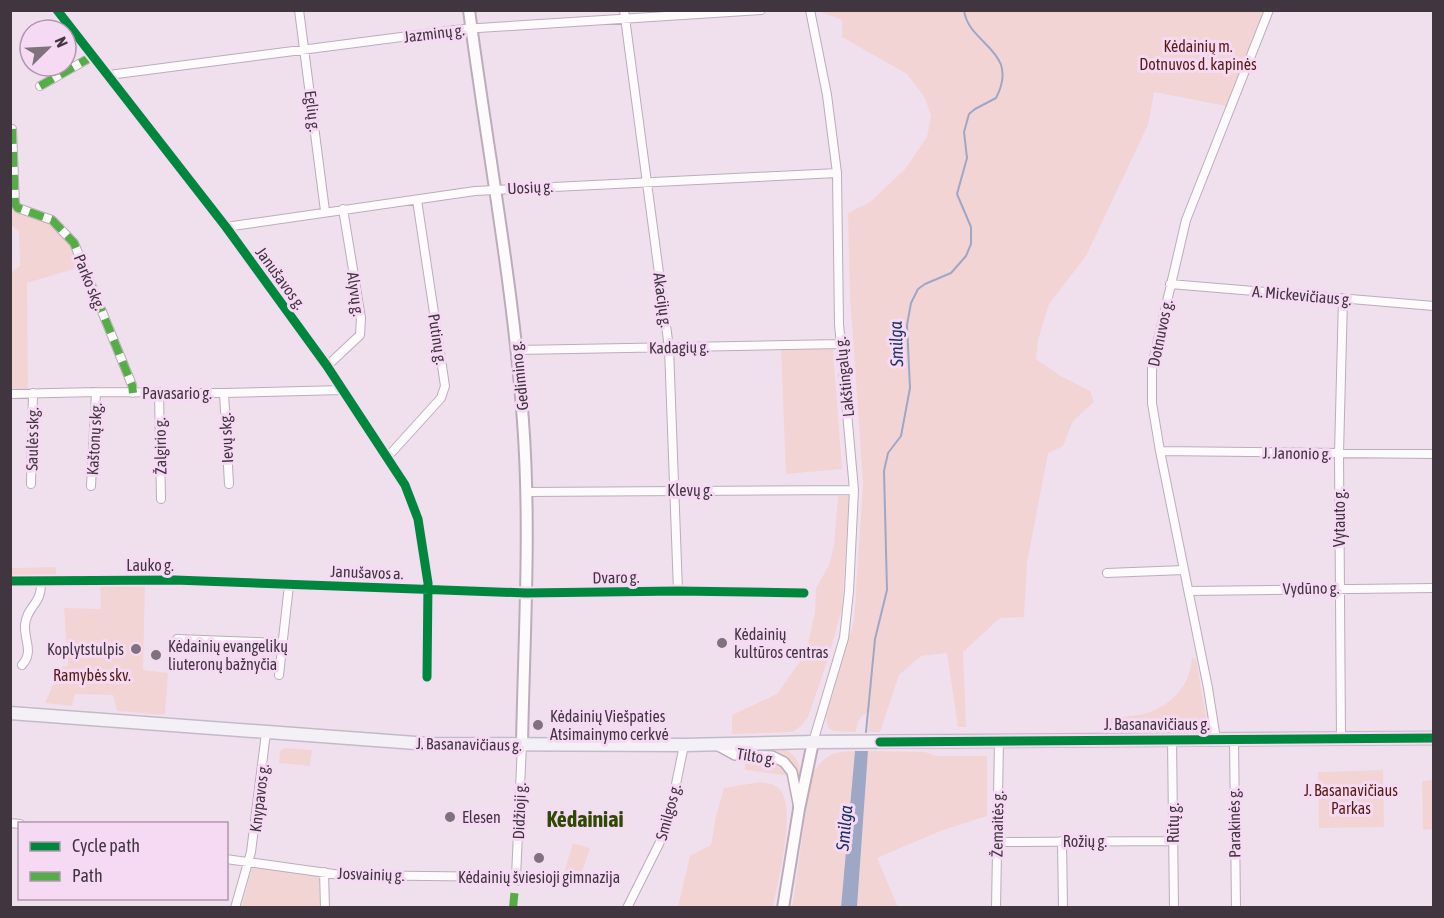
<svg xmlns="http://www.w3.org/2000/svg" width="1444" height="918" font-family="'Asap Condensed',sans-serif">
  <rect width="100%" height="100%" fill="#f0e0ee"/>
  <path fill="#f3d4d5" d="M818,11h446l-38,95 -72,-14 -6,33 -62,131 -37,48 -11,36 -2,19 25,17 29,15 4,11 -21,19 -10,25 -15,7 -21,110 -3,54 -24,1 -37,34 3,75h-8l-11,-74 -26,3 -22,19 -19,57h-12l2,-20c-12,4 -12,9 -14,20l-22,-1 -6,-3 -2,-11 28,-96 9,-137 -13,-189 -2,-82 22,-11 35,-33 22,-32 4,-21 -6,-18 -18,-24 -65,-37v-17z
    M10,186l4,22 4,5 32,11 21,19 9,24 -53,16 1,105h-17v-116l9,-6 -1,-35 -8,-6z
    M833,349l9,120 -56,5 -5,-124z
    M838,496h11l-7,113 -16,56 -18,52 -6,8 -9,7 -61,2v-19l45,-21 29,-41 9,-40 1,-25 13,-23 5,-20z
    M56,567v9l-45,1v-9z
    M145,583l-2,87 25,3 -3,42 -48,-4 -4,-16 -38,-1 -3,12 -27,-3 16,-36 7,-1 -4,-58 37,1 -1,-25z
    M1192,657l4,2 12,70 -96,-2 -3,-4 3,-5c13,-2 32,-2 43,-8 23,-11 35,-28 37,-53z
    M779,747c15,5 24,16 20,33l-9,-4 -45,-6 1,-12 -20,-10z
    M285,748l27,2 -2,16 -31,-3 1,-12z
    M855,751l-14,156 -49,1 19,-133c15,-20 19,-23 44,-24z
    M868,751l57,1 12,4h50v60l-44,14 -66,28 21,49 -41,1z
    M1383,770l1,57 -65,1 -1,-56z
    M1433,780v49l-10,1 -1,-49z
    M760,782c8,1 16,2 21,9 15,20 -3,91 -8,116h-95l12,-51 21,-11 5,-29 8,-28z
    M573,843l17,5 -10,30 -16,-5z
    M252,868l67,6 1,33 -79,1z"/>
  <path fill="#9ea7c5" d="M855,751h13l-11,156h-16z"/>
  <g fill="none" stroke-linecap="round" stroke-linejoin="round">
    <path stroke="#9ea7c5" stroke-width="2" d="M866,732l9,-93 12,-49 -3,-119 4,-18 13,-17 9,-48 -3,-63 4,-22 7,-14 7,-5 26,-11 15,-17 5,-12v-17l-14,-33 10,-36 -3,-26 5,-18 6,-5 21,-11c25,-48 -28,-53 -32,-88"/>
    <defs>
      <path id="minor" d="M57,10l169,217 101,139 78,119 13,34 10,64 -1,94
        M299,10l26,201
        M624,10l45,338 9,243
        M810,10l17,85 10,78 2,151 15,166 -5,101 -5,47 -31,104
        M109,75l354,-46 298,-19
        M40,86l53,-30
        M12,129l3,75 3,4 34,12 22,23 58,142 1,8
        M226,227l249,-36 362,-18
        M1170,284l264,22
        M517,350l323,-6
        M327,366l33,-31 1,-17 -18,-109
        M159,392l2,107
        M224,393l5,91
        M10,394l86,-2 128,1 119,-3
        M1160,451l274,3
        M387,455l5,-3 49,-54 4,-12 -28,-186
        M31,484l2,-91
        M91,486l5,-94
        M526,492l328,-2
        M1107,573l77,-3
        M10,581l165,-1 351,13 152,-2 126,2
        M1189,591l245,-3
        M177,639l106,4
        M22,665c12,-13 2,-25 3,-40 2,-20 17,-20 16,-43
        M279,675l10,-90
        M1172,739l2,169
        M1216,739l-8,-51 -48,-237 -8,-48v-37l34,-146 83,-210
        M1234,739l2,169
        M1341,739l-2,-286 4,-155
        M10,823l10,1
        M1062,841l1,67
        M997,842l176,-1
        M226,859l115,16 175,2 6,-133
        M324,872l1,36
        M235,908l16,-56 15,-119
        M627,908l40,-80 17,-83
        M996,908l3,-167"/>
      <path id="tertiary" d="M715,744l20,11 37,1 12,6 8,10 7,36"/>
      <path id="secondary" d="M469,10c18,137 44,274 54,411 8,108 1,216 -1,323
        M783,908l16,-99 14,-67"/>
      <path id="primary" d="M10,713l419,31 255,1 129,-3 621,-4"/>
    </defs>
    <use href="#minor" stroke="#baadb9" stroke-width="10"/>
    <use href="#tertiary" stroke="#baadb9" stroke-width="12"/>
    <use href="#secondary" stroke="#baadb9" stroke-width="14"/>
    <use href="#primary" stroke="#c3bac9" stroke-width="15"/>
    <use href="#minor" stroke="#fdfafc" stroke-width="8"/>
    <use href="#tertiary" stroke="#fdfafc" stroke-width="9"/>
    <use href="#secondary" stroke="#fdfafc" stroke-width="10"/>
    <use href="#primary" stroke="#f4f1f6" stroke-width="12"/>
    <path stroke="#56ac46" stroke-width="8" stroke-dasharray="15 8" stroke-linecap="butt" d="M40,86l53,-30
      M12,129l3,75 3,4 34,12 22,23 58,142 1,8
      M513,908l3,-31"/>
    <defs>
      <path id="cycleway" d="M57,10l169,217 101,139 78,119 13,34 10,64 -1,94
        M10,581l165,-1 351,13 152,-2 126,2
        M880,742l554,-4"/>
    </defs>
    <use href="#cycleway" stroke="#f6daf4" stroke-width="13"/>
    <use href="#cycleway" stroke="#00873e" stroke-width="9"/>
  </g>
  <g fill="#7e727d" stroke="#f6daf4" stroke-width="2">
    <circle cx="722" cy="643" r="6"/>
    <circle cx="136" cy="649" r="6"/>
    <circle cx="156" cy="655" r="6"/>
    <circle cx="538" cy="725" r="6"/>
    <circle cx="450" cy="817" r="6"/>
    <circle cx="539" cy="858" r="6"/>
  </g>
  <g text-anchor="middle" dominant-baseline="central" stroke-width="6" stroke-linejoin="round" paint-order="stroke">
    <g font-size="16" fill="#413640" stroke="#f6daf4">
      <text transform="translate(434 33) rotate(-7)">Jazminų g.</text>
      <text transform="translate(313 111) rotate(83)">Eglių g.</text>
      <text transform="translate(530 187) rotate(-3)">Uosių g.</text>
      <text transform="translate(281 278) rotate(54)">Janušavos g.</text>
      <text transform="translate(90 282) rotate(68)">Parko skg.</text>
      <text transform="translate(356 294) rotate(82)">Alyvų g.</text>
      <text transform="translate(1302 295) rotate(5)">A. Mickevičiaus g.</text>
      <text transform="translate(663 300) rotate(82)">Akacijų g.</text>
      <text transform="translate(1160 333) rotate(-78)">Dotnuvos g.</text>
      <text transform="translate(438 339) rotate(81)">Putinų g.</text>
      <text transform="translate(679 347) rotate(-1)">Kadagių g.</text>
      <text transform="translate(519 376) rotate(-96)">Gedimino g.</text>
      <text transform="translate(844 377) rotate(-96)">Lakštingalų g.</text>
      <text x="177" y="393">Pavasario g.</text>
      <text transform="translate(226 438) rotate(-93)">Ievų skg.</text>
      <text transform="translate(32 439) rotate(-89)">Saulės skg.</text>
      <text transform="translate(94 439) rotate(-87)">Kaštonų skg.</text>
      <text transform="translate(160 446) rotate(-91)">Žalgirio g.</text>
      <text transform="translate(1297 453) rotate(1)">J. Janonio g.</text>
      <text x="690" y="490">Klevų g.</text>
      <text transform="translate(1339 518) rotate(-90)">Vytauto g.</text>
      <text x="150" y="565">Lauko g.</text>
      <text transform="translate(367 572) rotate(2)">Janušavos a.</text>
      <text transform="translate(616 577) rotate(-1)">Dvaro g.</text>
      <text transform="translate(1311 588) rotate(-1)">Vydūno g.</text>
      <text x="1157" y="724">J. Basanavičiaus g.</text>
      <text transform="translate(469 744) rotate(1)">J. Basanavičiaus g.</text>
      <text transform="translate(756 756) rotate(9)">Tilto g.</text>
      <text transform="translate(259 798) rotate(-83)">Knypavos g.</text>
      <text transform="translate(519 811) rotate(-88)">Didžioji g.</text>
      <text transform="translate(668 812) rotate(-75)">Smilgos g.</text>
      <text transform="translate(1173 823) rotate(-90)">Rūtų g.</text>
      <text transform="translate(1234 823) rotate(-91)">Parakinės g.</text>
      <text transform="translate(997 824) rotate(-89)">Žemaitės g.</text>
      <text x="1085" y="841">Rožių g.</text>
      <text transform="translate(371 874) rotate(2)">Josvainių g.</text>
    </g>
    <g font-size="16" fill="#561c11" stroke="#f6daf4">
      <text x="1198" y="46">Kėdainių m.<tspan x="1198" dy="18">Dotnuvos d. kapinės</tspan></text>
      <text x="92" y="675">Ramybės skv.</text>
      <text x="1351" y="790">J. Basanavičiaus<tspan x="1351" dy="18">Parkas</tspan></text>
    </g>
    <g font-size="16" fill="#413640" stroke="#f6daf4" text-anchor="start">
      <text x="734" y="634">Kėdainių<tspan x="734" dy="18">kultūros centras</tspan></text>
      <text x="168" y="646">Kėdainių evangelikų<tspan x="168" dy="18">liuteronų bažnyčia</tspan></text>
      <text x="124" y="649" text-anchor="end">Koplytstulpis</text>
      <text x="550" y="716">Kėdainių Viešpaties<tspan x="550" dy="18">Atsimainymo cerkvė</tspan></text>
      <text x="462" y="817">Elesen</text>
      <text x="539" y="877" text-anchor="middle">Kėdainių šviesioji gimnazija</text>
    </g>
    <g font-size="18" font-style="italic" fill="#1c3362" stroke="#f6daf4">
      <text transform="translate(896 344) rotate(-92)">Smilga</text>
      <text transform="translate(844 828) rotate(-85)">Smilga</text>
    </g>
    <g font-size="22" font-weight="bold" fill="#2d4a01" stroke="#f6daf4">
      <text x="585" y="819">Kėdainiai</text>
    </g>
  </g>
  <rect width="1444" height="918" fill="none" stroke="#413640" stroke-width="24"/>
  <rect x="18" y="822" width="210" height="78" fill="#f6daf4" stroke="#ae98ac" stroke-width="1.5"/>
  <rect x="30" y="842" width="30" height="9" fill="#00873e" stroke="#ae98ac" stroke-width="1.5"/>
  <text x="72" y="852" font-size="18" fill="#413640">Cycle path</text>
  <rect x="30" y="872" width="30" height="9" fill="#56ac46" stroke="#ae98ac" stroke-width="1.5"/>
  <text x="72" y="882" font-size="18" fill="#413640">Path</text>
  <g transform="translate(48 48) rotate(66)"><circle r="28" fill="#f6daf4" stroke="#ae98ac" stroke-width="1.5"/>
  <path d="M0-4.5L10 22L0 15L-10 22Z" fill="#7e727d"/>
  <text y="-9" font-size="16" font-weight="bold" text-anchor="middle" fill="#413640">N</text>
  </g>
</svg>
